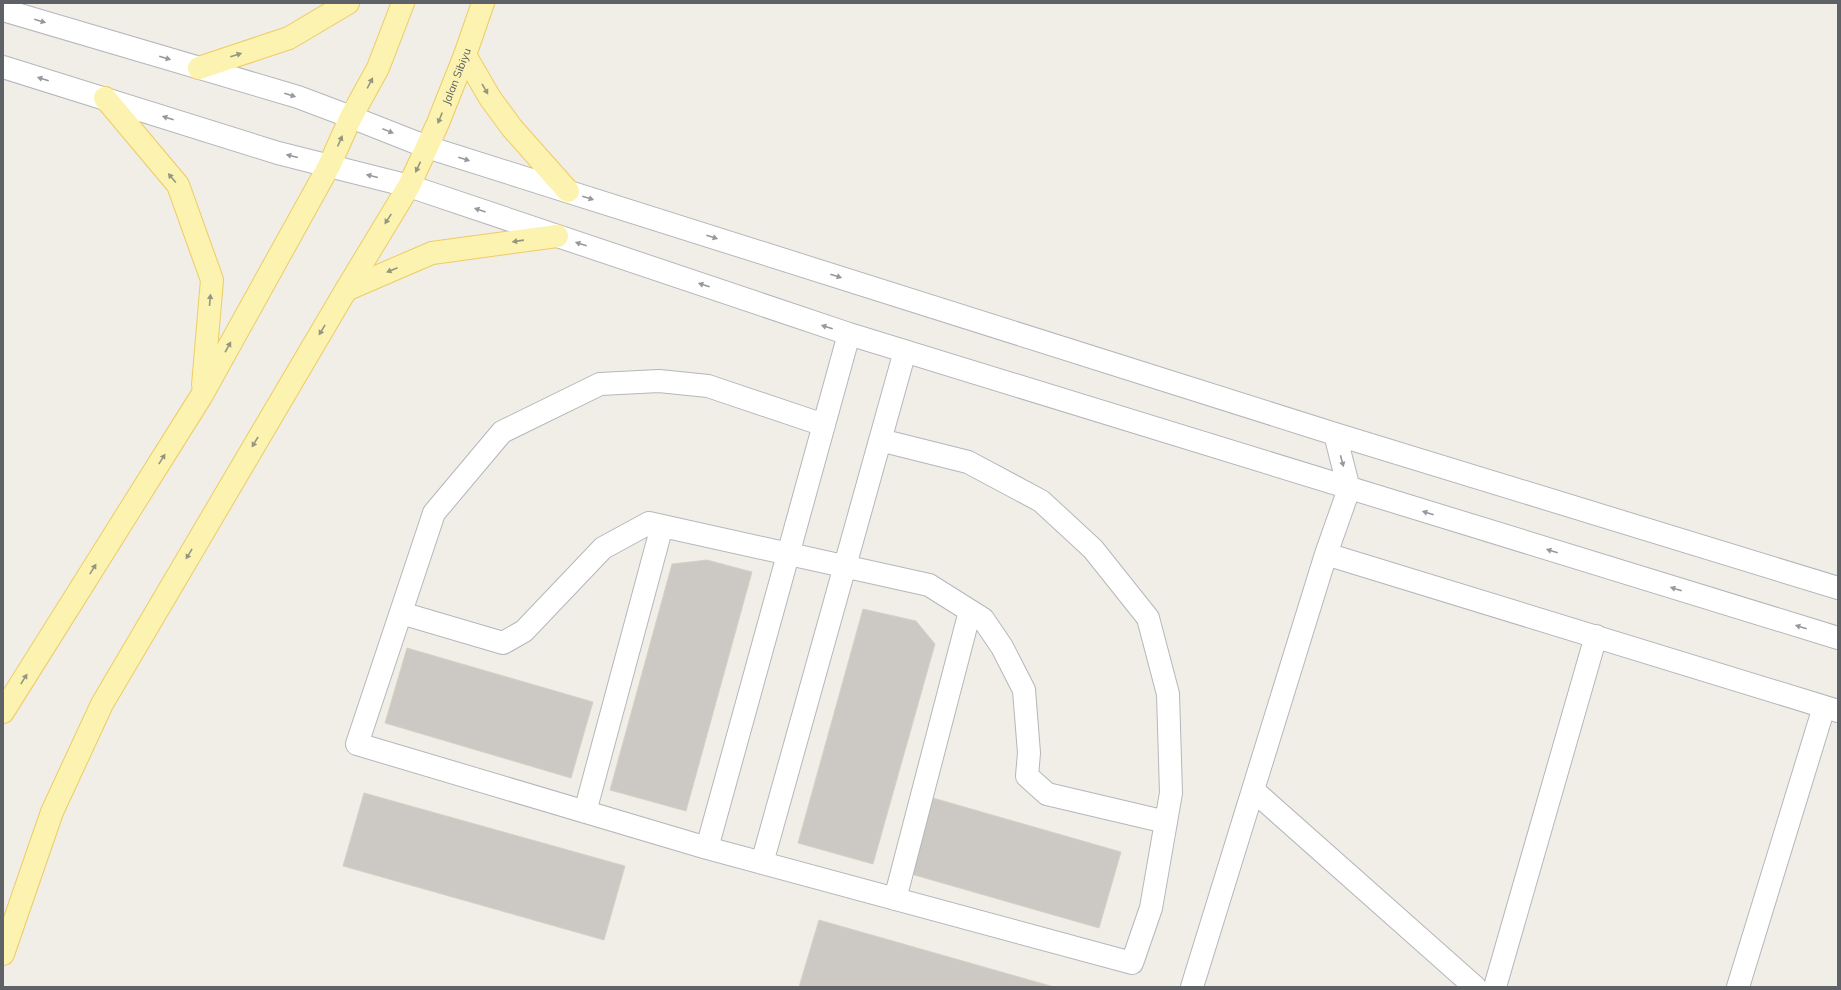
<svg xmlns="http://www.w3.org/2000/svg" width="1841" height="990" font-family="Mulish,sans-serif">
  <rect width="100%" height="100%" fill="#f0eee7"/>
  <path fill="#ccc9c4" stroke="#d5d1c5" d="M707,560l45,12 -66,239 -76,-21 62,-226z
    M863,609l53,12 19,23 -62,220 -75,-21z
    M407,648l186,54 -22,76 -186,-55z
    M364,793l261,73 -21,74 -261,-74z
    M933,798l188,54 -22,76 -188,-54z
    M819,920l235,67h-255z"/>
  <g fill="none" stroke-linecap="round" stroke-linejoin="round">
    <defs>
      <path id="minor" d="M3,10l295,87 53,20 76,30 908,287 503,154
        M3,67l275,86 131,33 440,148 989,304
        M824,425l-116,-39 -49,-5 -59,3 -98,48 -68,81 -77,231 350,104c47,-171 95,-343 142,-514
        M1326,554l512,157
        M401,613l102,30 21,-12 79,-83 46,-25 280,62 54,34 19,28 22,43 5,63 -2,23 20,18 119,28
        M1253,790l222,197
        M585,812l77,-286
        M707,848l425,115 19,-55 20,-115 -3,-99 -20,-76 -55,-69 -52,-48 -73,-39 -88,-22
        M762,863l143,-512
        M895,899l75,-288
        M1192,987l134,-433 23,-65 -14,-55
        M1495,987l101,-351
        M1738,987l86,-280"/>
      <g id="major">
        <path d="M465,55l25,43 22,30 56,63"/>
        <path d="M199,68l90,-30 59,-35"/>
        <path d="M105,98l73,87 34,95 -9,105"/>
        <path d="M346,290l86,-37 125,-17"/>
        <path d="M3,712l199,-317 127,-229 22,-49 27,-49 25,-65"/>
        <path id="s1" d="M3,954l49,-142 50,-108 244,-414 63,-104 29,-63 27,-68 18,-52"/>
      </g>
    </defs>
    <use href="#minor" stroke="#b4b7bb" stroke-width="24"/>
    <use href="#major" stroke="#edcc63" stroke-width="24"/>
    <use href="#minor" stroke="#fff" stroke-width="22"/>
    <use href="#major" stroke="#fcf3b0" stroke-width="22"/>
  </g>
  <defs><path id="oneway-solid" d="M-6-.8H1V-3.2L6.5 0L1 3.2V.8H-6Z"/></defs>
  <g fill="#96999c">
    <use href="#oneway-solid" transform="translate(40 21) rotate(16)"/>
    <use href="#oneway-solid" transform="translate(165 58) rotate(16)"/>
    <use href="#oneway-solid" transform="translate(43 79) rotate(-163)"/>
    <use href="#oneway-solid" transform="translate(290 95) rotate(17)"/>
    <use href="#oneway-solid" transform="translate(168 118) rotate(-162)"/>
    <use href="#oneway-solid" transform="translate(388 131) rotate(22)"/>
    <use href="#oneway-solid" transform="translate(292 156) rotate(-166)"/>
    <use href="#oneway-solid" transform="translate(464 159) rotate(17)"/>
    <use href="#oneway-solid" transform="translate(372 176) rotate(-166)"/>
    <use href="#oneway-solid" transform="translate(588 198) rotate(18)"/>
    <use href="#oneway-solid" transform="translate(480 210) rotate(-161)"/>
    <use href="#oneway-solid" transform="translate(712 237) rotate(18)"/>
    <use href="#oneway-solid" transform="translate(581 244) rotate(-162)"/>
    <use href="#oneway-solid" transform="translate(836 276) rotate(18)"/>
    <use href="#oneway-solid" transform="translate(704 285) rotate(-162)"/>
    <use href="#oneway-solid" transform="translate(827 327) rotate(-162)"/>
    <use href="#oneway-solid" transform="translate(1342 461) rotate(75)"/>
    <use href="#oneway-solid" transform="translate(1428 513) rotate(-163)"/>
    <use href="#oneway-solid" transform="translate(1552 551) rotate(-163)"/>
    <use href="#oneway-solid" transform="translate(1676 589) rotate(-163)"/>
    <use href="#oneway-solid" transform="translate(1801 627) rotate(-163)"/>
  </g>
  <g fill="#959581">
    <use href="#oneway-solid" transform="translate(236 55) rotate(-18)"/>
    <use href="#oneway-solid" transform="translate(370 83) rotate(-62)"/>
    <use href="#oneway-solid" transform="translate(485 89) rotate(60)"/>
    <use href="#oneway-solid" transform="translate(440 118) rotate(112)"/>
    <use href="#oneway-solid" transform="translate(340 141) rotate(-66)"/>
    <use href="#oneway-solid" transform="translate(418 167) rotate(115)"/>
    <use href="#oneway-solid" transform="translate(172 178) rotate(-130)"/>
    <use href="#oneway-solid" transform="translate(388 219) rotate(123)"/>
    <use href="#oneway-solid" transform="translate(518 241) rotate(172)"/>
    <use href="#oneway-solid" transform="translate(392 270) rotate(157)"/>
    <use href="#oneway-solid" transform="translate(210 300) rotate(-85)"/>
    <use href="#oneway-solid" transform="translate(322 330) rotate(121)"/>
    <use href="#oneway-solid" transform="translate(228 347) rotate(-61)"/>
    <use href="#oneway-solid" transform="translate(255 442) rotate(121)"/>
    <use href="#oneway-solid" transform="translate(162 459) rotate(-58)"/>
    <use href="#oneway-solid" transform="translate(189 554) rotate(121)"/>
    <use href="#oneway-solid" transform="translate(93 569) rotate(-58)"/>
    <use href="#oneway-solid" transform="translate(24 679) rotate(-58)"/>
  </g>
  <g text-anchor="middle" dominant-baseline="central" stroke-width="4" stroke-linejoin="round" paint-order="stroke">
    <g font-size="11" fill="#5e6267" stroke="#fff">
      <text stroke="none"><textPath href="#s1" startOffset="991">Jalan Sibiyu</textPath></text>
    </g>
  </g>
  <rect width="1841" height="990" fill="none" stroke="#5e6267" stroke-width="8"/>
</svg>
